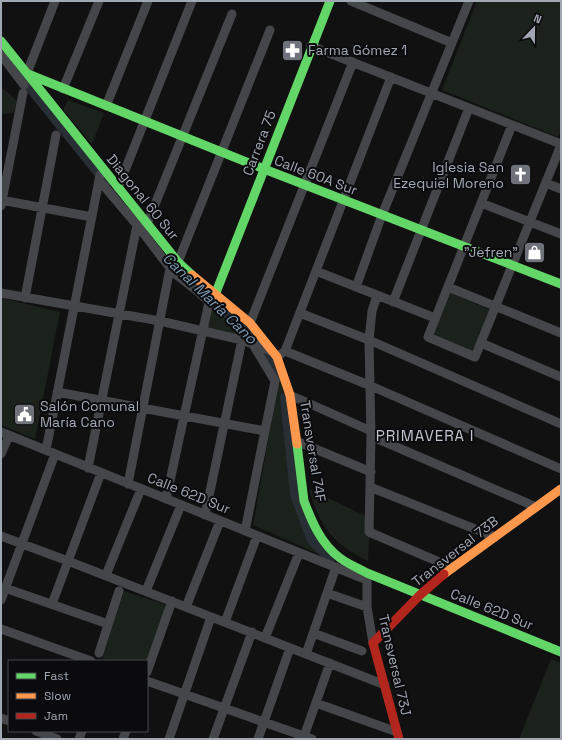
<svg xmlns="http://www.w3.org/2000/svg" width="562" height="740" font-family="'Space Grotesk',sans-serif">
  <rect width="100%" height="100%" fill="#111"/>
  <path fill="#1b211b" d="M477,1h84v129l-3,7 -116,-47z
    M1,87l16,14 -3,11 -13,3z
    M68,100l36,13 -12,31 -29,-34z
    M451,293l39,17 -18,41 -39,-16z
    M1,298l59,14 -25,127 -34,-14z
    M213,301l42,38 -48,-11z
    M280,374l5,25 10,96 17,45 18,19 -77,-34z
    M309,489l61,29 -2,43c-35,-17 -49,-35 -59,-72z
    M124,591l42,14 -19,56h-39l-6,-2z
    M551,659l10,4v76h-42z"/>
  <g fill="none" stroke-linecap="round" stroke-linejoin="round">
    <path stroke="#272e34" stroke-width="10" d="M20,75l86,107
      M204,293l51,46 25,35v2
      M285,398l10,97 17,45 18,19"/>
    <path stroke="#45464a" stroke-width="9" d="M351,1l101,42
      M311,46l250,98
      M1,55l23,30
      M27,73l28,-72
      M63,89l36,-88
      M106,106l42,-105
      M512,125l-84,212 47,20 86,-212
      M99,180l38,45 33,43 8,8 19,15 12,11 -43,197
      M546,183l15,6
      M118,188l74,-187
      M1,200l91,17
      M481,203l80,31
      M1,206l22,-113
      M147,224l85,-210
      M178,262l92,-232
      M316,271l119,47
      M356,287l26,-72 87,-214
      M448,287l113,46
      M1,293l159,28 82,19 30,11
      M377,296l-5,15 -3,29 2,96 -2,96 84,36
      M25,298l31,-163
      M393,302l76,-194
      M300,313l69,27 192,84
      M250,323l103,-261
      M481,343l80,34
      M285,351l86,35 190,83
      M277,357l8,-6 106,-274
      M57,392l208,39
      M290,395l81,36
      M1,432l366,148
      M371,436l165,71
      M296,441l75,31
      M46,450l54,-275
      M1,454l8,-18
      M88,468l49,-243
      M128,484l42,-216
      M370,487l125,50
      M205,515l37,-175
      M245,531l30,-150 -23,-38
      M1,536l67,25 317,124
      M367,574v33l6,36
      M106,575l35,-86
      M5,588l103,36
      M146,591l35,-86
      M327,593l40,14
      M1,600l54,-146
      M52,604l49,-131
      M186,607l34,-86
      M225,622l32,-86
      M1,629l90,32
      M313,633l49,18
      M265,638l34,-85
      M99,653l20,-62
      M306,654l30,-87
      M147,672l25,-71
      M147,681l165,58
      M316,703l81,29
      M1,718l8,3
      M36,731l21,8
      M79,739l3,-8
      M123,739l3,-8
      M169,739l42,-122
      M213,739l39,-107
      M258,739l32,-91
      M303,739l27,-76"/>
    <path stroke="#63d668" stroke-width="9" d="M1,41l177,221 14,13
      M28,74l236,95 297,115
      M215,295l115,-294
      M297,444l7,57c8,21 17,43 36,57 8,6 18,10 27,15l194,79"/>
    <path stroke="#ff974d" stroke-width="9" d="M192,275l58,48 27,34 13,38 7,49
      M444,574l117,-85"/>
    <path stroke="#b3261e" stroke-width="9" d="M399,739l-26,-96 47,-48 24,-21"/>
  </g>
  <defs>
    <symbol id="pharmacy-square" viewBox="-11 -11 22 22"><rect x="-9" y="-9" width="18" height="18" rx="4" fill="#6f727a" stroke="#0b0b0d"/><path d="M-2-6h4v4h4v4h-4v4h-4v-4h-4v-4h4Z" fill="#fff"/></symbol>
    <symbol id="church-square" viewBox="-11 -11 22 22"><rect x="-9" y="-9" width="18" height="18" rx="4" fill="#6f727a" stroke="#0b0b0d"/><path d="M-1.2-6h2.4v3.5h3.3v2.4h-3.3V6h-2.4V-.1h-3.3v-2.4h3.3Z" fill="#fff"/></symbol>
    <symbol id="shop-square" viewBox="-11 -11 22 22"><rect x="-9" y="-9" width="18" height="18" rx="4" fill="#6f727a" stroke="#0b0b0d"/><path d="M-5-2.5h2.3a2.7 3.5 0 0 1 5.4 0H5L5.5 6h-11ZM-1.5-2.5h3a1.5 2.3 0 0 0-3 0Z" fill="#fff"/></symbol>
    <symbol id="civic-square" viewBox="-11 -11 22 22"><rect x="-9" y="-9" width="18" height="18" rx="4" fill="#6f727a" stroke="#0b0b0d"/><path d="M-.6-6.5H3V-4.5H.6V-3L4-1V1h2V6H-6V1h2V-1L-.6-3ZM-1.2 2.5V6h2.4V2.5Z" fill="#fff"/></symbol>
  </defs>
  <g fill-rule="evenodd">
    <use href="#pharmacy-square" x="280" y="38" width="25" height="25"/>
    <use href="#church-square" x="508" y="162" width="25" height="25"/>
    <use href="#shop-square" x="522" y="240" width="25" height="25"/>
    <use href="#civic-square" x="12" y="402" width="25" height="25"/>
  </g>
  <g text-anchor="middle" dominant-baseline="central" stroke-width="4" stroke-linejoin="round" paint-order="stroke">
    <g font-size="14" fill="#a1a7b3" stroke="#0b0b0d" text-anchor="start">
      <text x="308" y="50">Farma Gómez 1</text>
      <text x="504" y="167" text-anchor="end">Iglesia San<tspan x="504" dy="16">Ezequiel Moreno</tspan></text>
      <text x="518" y="252" text-anchor="end">"Jefren"</text>
      <text x="40" y="406">Salón Comunal<tspan x="40" dy="16">María Cano</tspan></text>
    </g>
    <g font-size="14" fill="#a1a7b3" stroke="#0b0b0d">
      <text transform="translate(259 143) rotate(-69)">Carrera 75</text>
      <text transform="translate(316 175) rotate(21)">Calle 60A Sur</text>
      <text transform="translate(143 197) rotate(51)">Diagonal 60 Sur</text>
      <text transform="translate(313 451) rotate(81)">Transversal 74F</text>
      <text transform="translate(189 493) rotate(22)">Calle 62D Sur</text>
      <text transform="translate(455 551) rotate(-38)">Transversal 73B</text>
      <text transform="translate(492 609) rotate(22)">Calle 62D Sur</text>
      <text transform="translate(395 665) rotate(77)">Transversal 73J</text>
    </g>
    <g font-size="15" font-style="italic" fill="#7796af" stroke="#0b0b0d">
      <text transform="translate(210 298) rotate(44)">Canal María Cano</text>
    </g>
    <g font-size="15" letter-spacing="1" fill="#c2c6cf" stroke="#0b0b0d">
      <text x="425" y="435">PRIMAVERA I</text>
    </g>
  </g>
  <rect width="562" height="740" fill="none" stroke="#a1a7b3" stroke-width="4"/>
  <rect x="8" y="660" width="140" height="72" fill="#0b0b0d" stroke="#47494f"/>
  <rect x="16" y="673" width="20" height="6" fill="#63d668" stroke="#47494f"/>
  <text x="44" y="680" font-size="12" fill="#a1a7b3">Fast</text>
  <rect x="16" y="693" width="20" height="6" fill="#ff974d" stroke="#47494f"/>
  <text x="44" y="700" font-size="12" fill="#a1a7b3">Slow</text>
  <rect x="16" y="713" width="20" height="6" fill="#b3261e" stroke="#47494f"/>
  <text x="44" y="720" font-size="12" fill="#a1a7b3">Jam</text>
  <g transform="translate(534 28) rotate(22)" stroke="#0b0b0d" stroke-width="3" paint-order="stroke">
  <path d="M0-3L7 15L0 10L-7 15Z" fill="#a1a7b3"/>
  <text y="-6" font-size="11" font-weight="bold" text-anchor="middle" fill="#a1a7b3">N</text>
  </g>
</svg>
